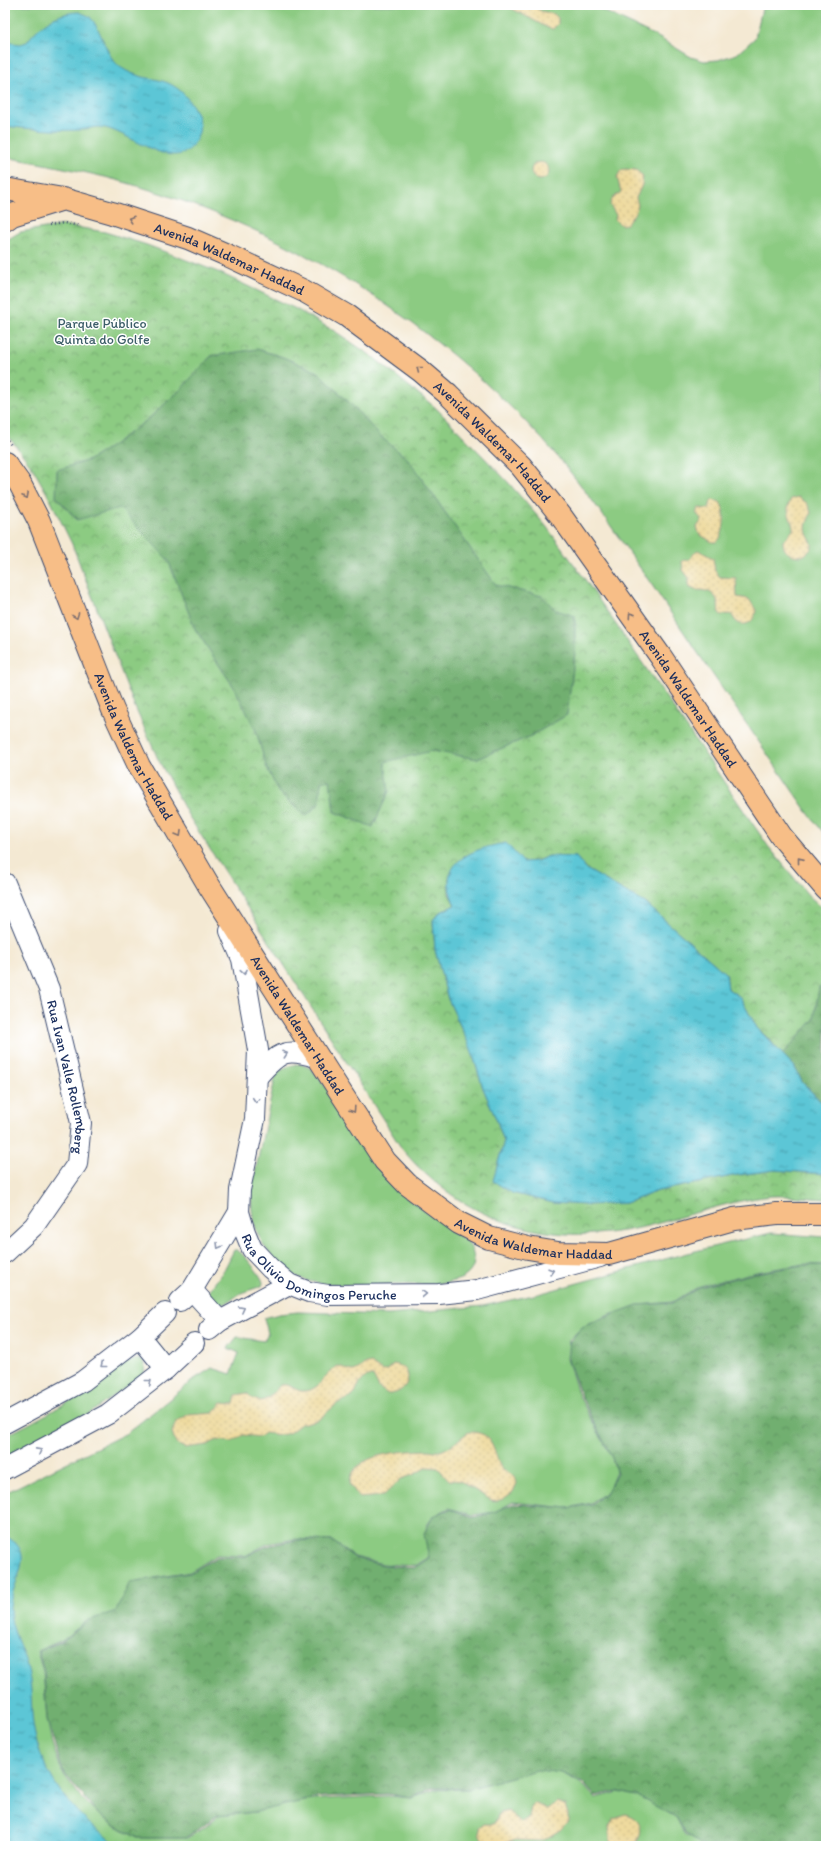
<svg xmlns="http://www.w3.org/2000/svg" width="831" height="1851" font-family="Itim,sans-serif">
  <defs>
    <pattern id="forest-crowns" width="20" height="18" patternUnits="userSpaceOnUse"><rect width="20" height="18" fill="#71af70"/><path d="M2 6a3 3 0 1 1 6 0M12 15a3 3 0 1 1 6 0" fill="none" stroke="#5c8f5f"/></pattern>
    <pattern id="sand-dots" width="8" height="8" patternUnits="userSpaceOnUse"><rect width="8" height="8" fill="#eeda9e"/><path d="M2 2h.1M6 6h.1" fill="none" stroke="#ccbb8a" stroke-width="1.8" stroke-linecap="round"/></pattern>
    <pattern id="park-crowns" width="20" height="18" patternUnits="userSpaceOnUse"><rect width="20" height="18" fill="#8ccb82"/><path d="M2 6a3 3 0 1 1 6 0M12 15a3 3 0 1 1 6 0" fill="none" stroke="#72a56e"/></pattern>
    <pattern id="water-ripples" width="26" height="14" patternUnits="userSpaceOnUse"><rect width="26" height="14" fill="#5cc6d6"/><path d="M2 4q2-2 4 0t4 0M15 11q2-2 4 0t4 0" fill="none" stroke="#4ba1b1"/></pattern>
  </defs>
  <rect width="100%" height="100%" fill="#fff"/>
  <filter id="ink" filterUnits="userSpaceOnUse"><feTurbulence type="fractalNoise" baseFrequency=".025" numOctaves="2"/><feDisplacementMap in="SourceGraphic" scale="8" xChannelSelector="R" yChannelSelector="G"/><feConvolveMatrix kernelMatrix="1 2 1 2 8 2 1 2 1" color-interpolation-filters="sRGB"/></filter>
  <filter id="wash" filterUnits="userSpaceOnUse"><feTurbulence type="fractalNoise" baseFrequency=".012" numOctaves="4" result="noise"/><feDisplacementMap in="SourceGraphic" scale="16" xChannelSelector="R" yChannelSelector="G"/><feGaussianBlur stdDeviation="0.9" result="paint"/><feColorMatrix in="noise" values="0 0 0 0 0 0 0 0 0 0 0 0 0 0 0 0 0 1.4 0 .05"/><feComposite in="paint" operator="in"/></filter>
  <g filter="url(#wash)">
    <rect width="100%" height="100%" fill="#f4e9d3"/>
    <path fill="#8ccb82" stroke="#547d70" d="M5,5h586l65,31 35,21 13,4 14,-1 19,-6 18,-16 8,-33h63v831l-21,-27c-50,-73 -100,-145 -149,-218 -41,-59 -81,-120 -132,-171 -117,-118 -257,-201 -419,-243 -33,-8 -66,-14 -100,-20z
      M300,1064l10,4 9,9 67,101 21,20 61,44c6,11 10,23 -1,33 -15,12 -51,9 -69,9 -29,1 -61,4 -90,-3 -10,-3 -19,-9 -26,-15 -25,-21 -33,-48 -30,-79l24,-113c8,-7 14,-9 24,-10z
      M771,1233l55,4v28l-22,-1 -48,8 -56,14 -28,16 -34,3 -34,12 -22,10 -13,13 -2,19 12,37 33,62 4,14 -8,19 -17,12 -23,5 -55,-6 -19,10 -21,3 -24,-7c-27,13 -26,21 -20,49l-14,9 -32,-2 -28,-7 -23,-16 -37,-2 -28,5 -22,12 -28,-1 -27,17 -60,10 -13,29 -30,10 -25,19 -25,11 6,21 4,47 5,24 10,29 18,24 20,20 37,22h50l17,-10 14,-12 38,-4 33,-9 34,-4 64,-3 25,2 21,-8 35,-1 71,-20 23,4 20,11 13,14 23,-6 21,5 37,20 9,18 21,11h-701v-353l122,-60 69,-55 16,-10 19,6 8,-21 -11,-5 9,-11 27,4 4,-8 -4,-15 15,-4 19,-2 90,3 95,-9 55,-12 149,-41z
      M234,1250h3c6,3 26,27 26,33l-1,3 -21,7 -16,11 -10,1 -7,-10 1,-4 15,-21z
      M139,1359l6,4 -1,11 -58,42 -81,42v-22c29,-14 57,-30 84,-47 15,-10 32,-28 50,-30z"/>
    <path fill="url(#forest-crowns)" stroke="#466f67" d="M257,349l26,8 35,15 36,35 26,29 28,23 88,126 46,11 14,14 19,6v37l-8,62 -36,21 -54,23 -45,-8 -43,40 -16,36 -39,-15 -4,-31 -9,1 -2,22 -13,12 -27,-23 -13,-27 -10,-35 -21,-42 -40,-60 -27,-69 -90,-40 -22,-23 1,-27 32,-10 24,-15 35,-26 32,-29 31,-34z
      M826,983v124l-24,-25 -8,-16 -12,-11 32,-36 5,-32z
      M803,1265h23v581h-119l-7,-2 -14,-10 -10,-17 -38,-20 -21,-6 -22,5 -12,-13 -21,-10 -25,-3 -69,19 -36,-1 -21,10 -24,-4 -66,3 -66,15 -39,4 -14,11 -17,11h-47l-38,-22 -37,-44 -16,-53 -3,-47 -6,-21 23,-9 26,-21 29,-10 14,-29 60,-9 27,-16h27l23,-11 29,-6 36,1 23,17 28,7 31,3 15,-10 -5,-24 9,-18 17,-7 24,8 20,-5 19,-8 56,4 23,-4 15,-12 10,-19 -4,-13 -32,-64 -13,-36 2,-19 12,-14 55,-22 35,-2 28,-16 56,-14z"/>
    <path fill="url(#sand-dots)" stroke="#84847e" d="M505,5h28l8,6 13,3 4,4v6l-5,5 -5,-1z
      M531 171a9 9 0 1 1 18 0a9 9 0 1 1-18 0Z
      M625,169l11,1 7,6 -1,9 -6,13 2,7 -2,6 -9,13 -6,1 -6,-5 1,-5 -6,-10 2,-6 9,-7 -4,-15 4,-7z
      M798,497l9,6 4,9c-1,6 -5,10 -5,16 1,14 15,16 -3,28 -11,0 -20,-2 -20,-15l10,-11c0,-12 -10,-18 -2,-31z
      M713,500l7,2c7,9 5,33 -3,40h-5l-13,-8 -2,-7 5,-7 -6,-7 3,-5 10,1 2,-8z
      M698,550l15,8 2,13 5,6 16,1 1,19 12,2 7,11c-1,11 -9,17 -19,13l-6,-9 -10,1c-4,-4 -2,-7 -3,-12 -3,-12 -13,-13 -23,-13l-6,-3v-9l-6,-8 -1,-9 8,-2 5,-7z
      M371,1363l11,8 6,-1 5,-6c24,2 17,30 -5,30l-9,-6 -6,-12h-6l-7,7 -8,14 -14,6 -20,17 -17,4 -12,9 -8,2 -16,-2 -5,4 -17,-2 -11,7 -15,-2 -10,5 -22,3 -9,-4 -4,-12 4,-10 11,-7 26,-2 9,-10 12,1 2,-9 11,-2c14,16 23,4 33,-8 12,-2 15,7 24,6 18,-1 19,-18 34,-25 5,0 10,5 15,5 6,-1 10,-7 18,-8z
      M469,1432c28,-1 23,22 34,38l11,6 2,3 1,4 -4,9 -10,7 -6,2 -6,-1 -31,-19 -11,-1 -11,-12 -11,-1 -14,8 -12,4 -18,17 -23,2 -10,-13c-1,-33 55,-34 78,-35 4,0 8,2 12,1 11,-3 20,-14 29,-19z
      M557,1802l8,3 3,9v8l-8,8 -18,11 -26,-1 -18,6h-5l-9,-6 -4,-4 -1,-8 5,-4h10l5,-11 9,-2 13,11 8,-4 2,-11 4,-4 12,6z
      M625,1814c17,4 21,20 8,32h-17l-6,-6 -1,-13 5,-9z"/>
    <path fill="url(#park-crowns)" stroke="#547d70" fill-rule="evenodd" d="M64,225l41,7 42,13 71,27 78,37 40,23 37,25 63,51 71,73 39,45 38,52 184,268 41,50 17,15v72l-7,4 -5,32 -32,36 -12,-15 -13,-12 -17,-31 -12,-8 -2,-15 -81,-71 -59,-34 -10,-12 -27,-1 -12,5 -14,1 -10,-9 -35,-2 -13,5 -16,21v17l6,11 -16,8 -6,7 2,30 13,49 23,50 12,39 14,33 7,20 -8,29 16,23 42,10 32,2 40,-2 32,-12 79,-16 38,-5 51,4v25c-18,-1 -37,-4 -55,-3 -45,5 -88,22 -132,32 -93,20 -177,-7 -237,-79l-214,-334 -30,-56 -24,-54 -62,-161 -23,-47 -17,-30 -27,-35v-191l15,-9zM257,349l26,8 35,15 36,35 26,29 28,23 88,126 46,11 14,14 19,6v37l-8,62 -36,21 -54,23 -45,-8 -47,11 4,29 -16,36 -39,-15 -4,-32 -9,2 -2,22 -13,12 -27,-23 -13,-27 -10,-35 -21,-42 -40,-60 -27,-69 -48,-52 -43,12 -21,-23 1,-27 32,-10 24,-15 35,-26 32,-29 31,-34z"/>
    <path fill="url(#water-ripples)" stroke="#3c7a9a" d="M79,12l10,4 5,6c17,29 12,45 49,55 9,2 21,3 29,8 12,6 24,23 27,36 2,10 -1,17 -7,25 -21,28 -67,-19 -94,-19 -6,0 -14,3 -20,3 -25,1 -49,-1 -73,-4v-84l15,2 7,-2c13,-18 29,-29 52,-30z
      M506,843l17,19 14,-1 12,-5 27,1 10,12 59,34 81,71 2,15 12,8 17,31 37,38 8,16 24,25v67l-51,-4 -38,5 -79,16 -32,12 -40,2 -32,-2 -25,-6 -17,-4 -19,-12 11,-40 -7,-20 -14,-33 -12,-39 -23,-50 -13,-49 -2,-30 6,-7 16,-8c-21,-42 16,-56 51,-62z
      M5,1536c8,4 16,10 17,20 2,12 -11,34 -12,50 -1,22 13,43 18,64 5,20 2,40 6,60 9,49 44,91 86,116h-115z"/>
  </g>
  <g filter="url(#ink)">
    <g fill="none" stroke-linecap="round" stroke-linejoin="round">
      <defs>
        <g id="minor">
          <path id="s1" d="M5,883l44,106 32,134 -4,41 -43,62 -29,27"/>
          <path id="s2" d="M230,931l12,28 16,91 -3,69 -15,71 -1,22 6,20 7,17 18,19 19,16 20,8 19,3 111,-1 38,-4 123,-33"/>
          <path d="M258,1076c23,-26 28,-28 61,-18"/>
          <path d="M192,1290l28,31"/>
          <path d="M180,1301l12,-11 47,-78"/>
          <path d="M209,1330l11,-9 69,-37"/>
          <path d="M140,1337l26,32"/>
          <path d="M5,1423l78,-42 57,-44 25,-24"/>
          <path d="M5,1469l103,-55 58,-45 28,-26"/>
        </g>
        <g id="major">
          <path id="s3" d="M5,189l58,10 49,14 76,25 39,17 77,36 43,25 74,55 27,23 73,72 40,50 100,141 120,179 45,53"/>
          <path d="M5,220l7,-5 48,-15"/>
          <path id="s4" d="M5,463l15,21 19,37 74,189 26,56 69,118 124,195 53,82 22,23 52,39 30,15 39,10 30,5 51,1 125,-35 43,-5h49"/>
        </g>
      </defs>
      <use href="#minor" stroke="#3c4b70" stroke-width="22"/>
      <use href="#major" stroke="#3c4b70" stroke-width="24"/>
      <path stroke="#3c4b70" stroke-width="2.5" stroke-dasharray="1 3" stroke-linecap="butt" d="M49,225l15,-2 16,3
        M5,437l6,8"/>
      <use href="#minor" stroke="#fff" stroke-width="20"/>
      <use href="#major" stroke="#f7be87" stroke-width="22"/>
    </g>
    <defs><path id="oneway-chevron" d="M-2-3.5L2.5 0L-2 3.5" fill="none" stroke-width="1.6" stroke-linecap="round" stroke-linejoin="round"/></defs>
    <g stroke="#7e6f70">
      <use href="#oneway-chevron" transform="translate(131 219) rotate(-162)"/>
      <use href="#oneway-chevron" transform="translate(419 369) rotate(-142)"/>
      <use href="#oneway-chevron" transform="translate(26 496) rotate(63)"/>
      <use href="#oneway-chevron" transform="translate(631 615) rotate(-125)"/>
      <use href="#oneway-chevron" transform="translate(76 616) rotate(69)"/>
      <use href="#oneway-chevron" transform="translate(179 834) rotate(60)"/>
      <use href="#oneway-chevron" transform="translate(800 860) rotate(-129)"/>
      <use href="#oneway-chevron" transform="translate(353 1110) rotate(57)"/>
    </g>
    <g stroke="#8d97ae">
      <use href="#oneway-chevron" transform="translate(244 972) rotate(80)"/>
      <use href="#oneway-chevron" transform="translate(285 1054) rotate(-19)"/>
      <use href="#oneway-chevron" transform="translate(256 1100) rotate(95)"/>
      <use href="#oneway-chevron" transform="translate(219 1246) rotate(121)"/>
      <use href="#oneway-chevron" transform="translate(551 1271) rotate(-16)"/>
      <use href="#oneway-chevron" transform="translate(424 1294) rotate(-1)"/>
      <use href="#oneway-chevron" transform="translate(242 1309) rotate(-28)"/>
      <use href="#oneway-chevron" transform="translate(103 1365) rotate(142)"/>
      <use href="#oneway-chevron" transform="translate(149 1382) rotate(-38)"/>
      <use href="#oneway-chevron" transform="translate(39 1451) rotate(-28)"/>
    </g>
  </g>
  <g text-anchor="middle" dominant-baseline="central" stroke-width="3" stroke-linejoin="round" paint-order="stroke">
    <g font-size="14" fill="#1b2f5e" stroke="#fff">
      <text stroke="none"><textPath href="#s3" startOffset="236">Avenida Waldemar Haddad</textPath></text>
      <text stroke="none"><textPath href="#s3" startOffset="560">Avenida Waldemar Haddad</textPath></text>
      <text stroke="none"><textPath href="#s3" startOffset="884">Avenida Waldemar Haddad</textPath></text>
      <text stroke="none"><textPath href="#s4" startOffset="312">Avenida Waldemar Haddad</textPath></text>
      <text stroke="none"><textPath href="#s4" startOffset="636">Avenida Waldemar Haddad</textPath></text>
      <text stroke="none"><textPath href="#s1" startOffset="205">Rua Ivan Valle Rollemberg</textPath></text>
      <text stroke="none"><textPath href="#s4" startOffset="972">Avenida Waldemar Haddad</textPath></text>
      <text stroke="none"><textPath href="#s2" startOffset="398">Rua Olívio Domingos Peruche</textPath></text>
    </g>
    <g font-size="14" fill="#3d5e69" stroke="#fff">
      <text x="102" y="323">Parque Público<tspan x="102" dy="16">Quinta do Golfe</tspan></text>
    </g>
  </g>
  <rect width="831" height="1851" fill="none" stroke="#fff" stroke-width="20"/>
</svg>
